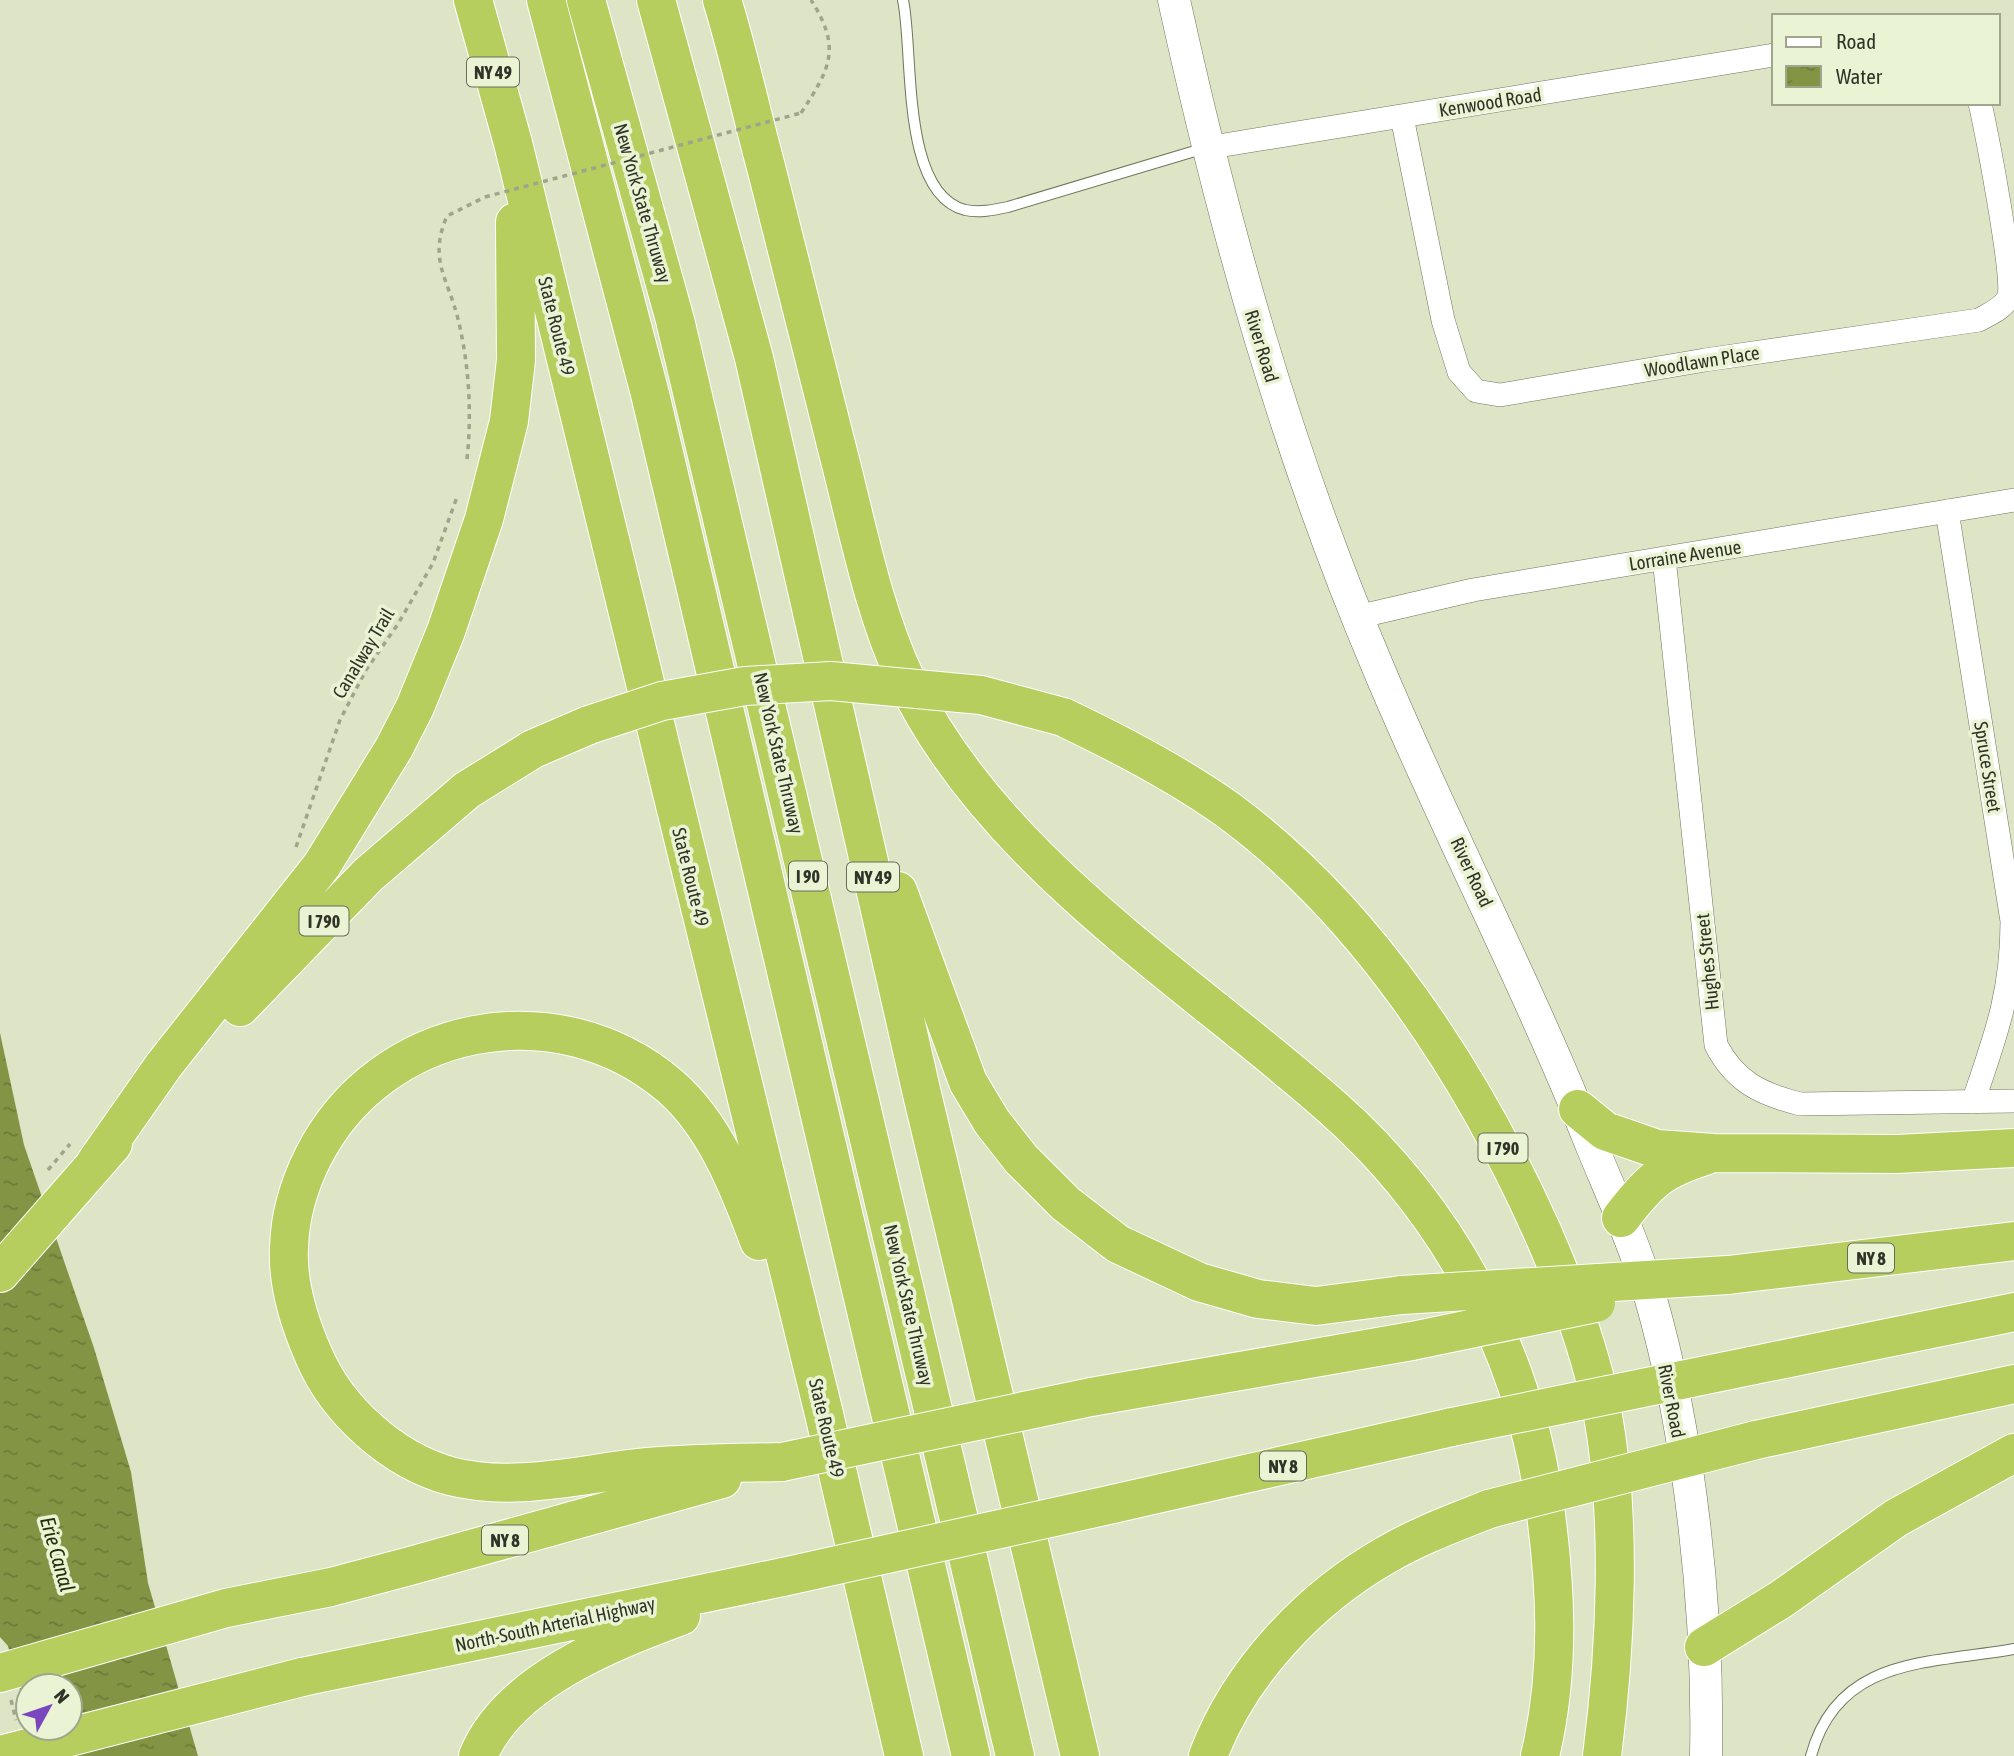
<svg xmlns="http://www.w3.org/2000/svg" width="2014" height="1756" font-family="'Asap Condensed',sans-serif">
  <defs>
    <pattern id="water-ripples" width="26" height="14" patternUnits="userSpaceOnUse" patternTransform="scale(1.75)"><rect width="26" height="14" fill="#839544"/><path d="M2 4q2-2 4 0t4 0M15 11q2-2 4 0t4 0" fill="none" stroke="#6c7a39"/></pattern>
  </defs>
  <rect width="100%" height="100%" fill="#dde5c6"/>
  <path fill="url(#water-ripples)" d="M0,1033l24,112 70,203 37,124 17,111 50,173h-160l32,-28v-42h-42v33l-20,-73 -8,-9z"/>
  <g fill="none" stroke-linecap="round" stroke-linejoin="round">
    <defs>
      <path id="service" d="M903,0c11,52 -3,193 62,210 14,3 29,0 43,-3l197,-59
        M1811,1756c27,-101 122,-92 203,-107"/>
      <path id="minor" d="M1402,117l41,203 16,52 17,19 24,4 205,-35 274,-40c10,-6 24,-11 30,-23 5,-23 -22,-162 -29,-194
        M1206,148l568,-93
        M1947,511l65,410c0,72 -16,114 -39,181
        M1664,558l52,487c19,37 45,49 84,59l214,-3
        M1357,617l116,-27 541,-90"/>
      <path id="secondary" d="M1174,0c50,228 112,450 203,665 68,163 151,320 216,484 20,48 42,97 57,147 40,138 59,316 56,460"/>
      <path id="motorway" d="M473,0l40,143 311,1271 80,342
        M546,0l104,394 321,1362
        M586,0l89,320 340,1436
        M656,0l98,358 168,736 158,662
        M722,0c17,55 29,112 44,167 25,99 50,198 75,297 18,71 33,147 64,214 85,181 283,301 428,430 113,100 187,237 210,385 13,88 18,176 -3,263
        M1063,717c57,27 113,56 165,93 139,102 244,265 314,421 25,57 48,117 60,179 20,108 14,237 0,346
        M898,891l70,191 24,40 29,37 45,45 52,40 81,38 59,17 58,7 86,-11
        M240,1007l128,-132 99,-85 66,-41 56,-24
        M1578,1109l27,22 52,18 57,4 183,1 117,-6
        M96,1162l68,-97 158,-200 72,-117 21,-41 31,-76 38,-112 25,-98 7,-61 -1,-138
        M1621,1218c28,-37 40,-48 84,-62
        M759,1241c-20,-54 -44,-116 -89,-155 -114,-97 -290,-62 -357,71 -14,28 -23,58 -24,90 -2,37 10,75 25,109 23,54 78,104 136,120 65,17 133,-3 198,-9 44,-4 89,-4 134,-5
        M0,1273l113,-129
        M1728,1275l286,-34
        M1750,1366l264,-54
        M1091,1397l321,-56
        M1756,1440l258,-56
        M1113,1504l339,-77
        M1704,1647l76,-47 116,-82 118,-65
        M0,1673l226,-65 105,-21 79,-21 312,-87
        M302,1677l481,-100
        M478,1756c31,-75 133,-114 203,-140
        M1208,1756c32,-84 101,-157 178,-201 32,-19 68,-32 103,-46"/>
    </defs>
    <use href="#service" stroke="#6f765a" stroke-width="12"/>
    <use href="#minor" stroke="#6f765a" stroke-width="24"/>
    <use href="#secondary" stroke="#6f765a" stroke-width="33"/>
    <use href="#motorway" stroke="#fff" stroke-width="40"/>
    <path stroke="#9fa58d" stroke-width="3.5" stroke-dasharray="5 5" stroke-linecap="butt" d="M801,113c29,-44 41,-65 10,-113
      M467,459c5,-46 2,-95 -9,-140 -10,-41 -30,-59 -11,-103l38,-19
      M296,847l44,-127 26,-50 32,-46 35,-61 24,-66
      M48,1170l22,-26
      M11,1700l5,20"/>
    <use href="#service" stroke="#fff" stroke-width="10"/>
    <use href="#minor" stroke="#fff" stroke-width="23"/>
    <use href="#secondary" stroke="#fff" stroke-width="32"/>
    <use href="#motorway" stroke="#b5ce5d" stroke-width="38"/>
    <defs>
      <path id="motorway-bridge" d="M589,725l73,-24 83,-15 86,-5 150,14 82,22
        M1402,1295l326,-20
        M1412,1341l184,-38
        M1452,1427l298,-61
        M782,1462l309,-65
        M1489,1509l267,-69
        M783,1577l330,-73
        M0,1755l302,-78"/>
    </defs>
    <use href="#motorway-bridge" stroke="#fff" stroke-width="40" stroke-linecap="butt"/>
    <path stroke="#9fa58d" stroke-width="3.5" stroke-dasharray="5 5" stroke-linecap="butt" d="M485,197l316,-84"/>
    <use href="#motorway-bridge" stroke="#b5ce5d" stroke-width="38"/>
  </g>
  <g text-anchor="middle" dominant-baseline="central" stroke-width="7" stroke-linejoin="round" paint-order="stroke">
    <g fill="#eaf3d3" stroke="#686d5b" stroke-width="2">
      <rect x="467" y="57.5" width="52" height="29" rx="5"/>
      <rect x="789" y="861.5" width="38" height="29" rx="5"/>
      <rect x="847" y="862.5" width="52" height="29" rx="5"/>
      <rect x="299.5" y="906.5" width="49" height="29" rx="5"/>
      <rect x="1478.5" y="1133.5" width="49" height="29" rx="5"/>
      <rect x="1848" y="1243.5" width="46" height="29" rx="5"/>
      <rect x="1260" y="1451.5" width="46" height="29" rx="5"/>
      <rect x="482" y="1525.5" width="46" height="29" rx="5"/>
    </g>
    <g font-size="18" font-weight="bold" fill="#303327">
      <text x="493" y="72">NY 49</text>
      <text x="808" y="876">I 90</text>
      <text x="873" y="877">NY 49</text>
      <text x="324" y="921">I 790</text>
      <text x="1503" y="1148">I 790</text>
      <text x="1871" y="1258">NY 8</text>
      <text x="1283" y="1466">NY 8</text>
      <text x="505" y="1540">NY 8</text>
    </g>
    <g font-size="19" fill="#303327" stroke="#eaf3d3">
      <text transform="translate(1490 102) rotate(-9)">Kenwood Road</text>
      <text transform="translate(643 203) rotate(74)">New York State Thruway</text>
      <text transform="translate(557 326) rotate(76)">State Route 49</text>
      <text transform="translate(1262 346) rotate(73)">River Road</text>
      <text transform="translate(1702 361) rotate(-9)">Woodlawn Place</text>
      <text transform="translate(1685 555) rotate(-9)">Lorraine Avenue</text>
      <text transform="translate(363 653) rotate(-59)">Canalway Trail</text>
      <text transform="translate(779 753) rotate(77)">New York State Thruway</text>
      <text transform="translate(1988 767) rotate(81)">Spruce Street</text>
      <text transform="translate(1472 872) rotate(65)">River Road</text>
      <text transform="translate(691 877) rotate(76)">State Route 49</text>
      <text transform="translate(1707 962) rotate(-96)">Hughes Street</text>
      <text transform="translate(909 1305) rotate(77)">New York State Thruway</text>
      <text transform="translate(1672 1401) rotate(79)">River Road</text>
      <text transform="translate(827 1428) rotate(77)">State Route 49</text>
      <text transform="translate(555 1624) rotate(-12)">North-South Arterial Highway</text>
    </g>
    <g font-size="21" font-style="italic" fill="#262e0a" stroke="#eaf3d3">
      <text transform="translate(58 1554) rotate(74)">Erie Canal</text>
    </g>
  </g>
  <rect x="1772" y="14" width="228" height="91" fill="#eaf3d3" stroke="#a0a68e" stroke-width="2"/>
  <rect x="1786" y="37" width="35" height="10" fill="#ffffff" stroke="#a0a68e" stroke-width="2"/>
  <text x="1836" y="49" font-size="21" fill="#303327">Road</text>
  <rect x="1786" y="66" width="35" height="21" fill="url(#water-ripples)" stroke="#a0a68e" stroke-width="2"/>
  <text x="1836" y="84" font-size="21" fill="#303327">Water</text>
  <g transform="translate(49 1707) rotate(50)"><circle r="33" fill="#eaf3d3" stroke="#a0a68e" stroke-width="2"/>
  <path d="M0-5L12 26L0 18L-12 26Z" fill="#7b47bf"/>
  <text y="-10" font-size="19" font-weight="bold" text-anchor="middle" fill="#303327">N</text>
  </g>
</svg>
